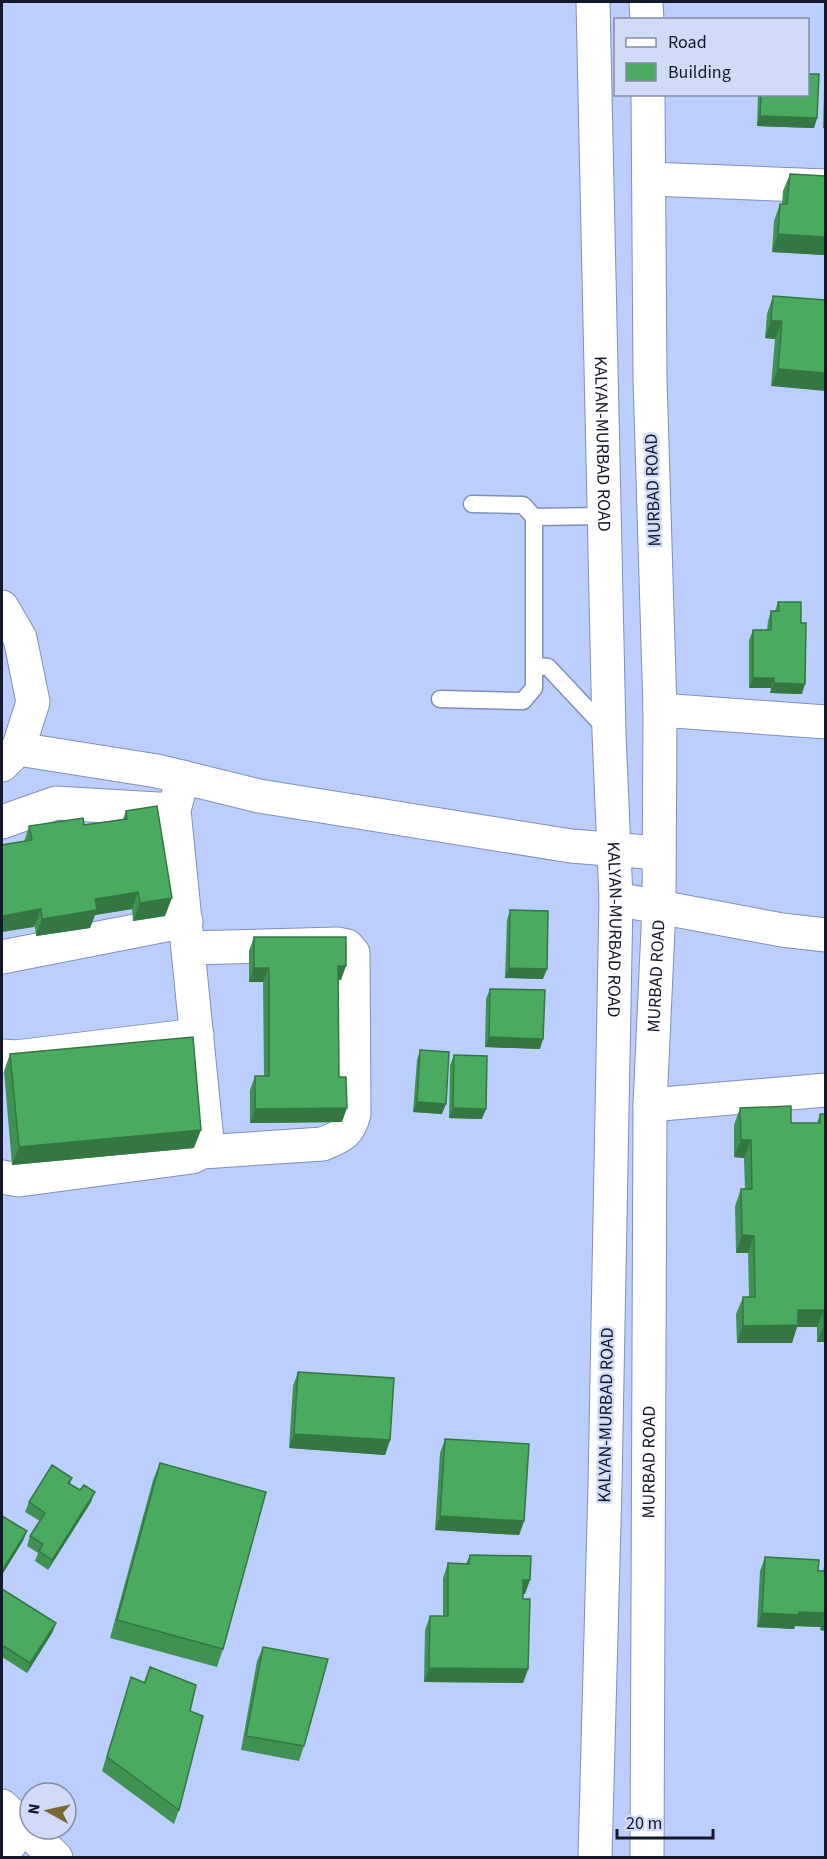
<svg xmlns="http://www.w3.org/2000/svg" width="827" height="1859" font-family="'Source Sans 3',sans-serif">
  <rect width="100%" height="100%" fill="#bccefd"/>
  <g fill="none" stroke-linecap="round" stroke-linejoin="round">
    <defs>
      <path id="lane" d="M534,517l71,-1
        M535,666l13,1 60,64
        M440,699l83,2 11,-13v-171l-11,-12 -51,-1"/>
      <path id="street" d="M650,179l176,7
        M660,710l166,12
        M2,822l54,-19 118,7
        M188,948l149,-4 10,2 6,7 1,161c-5,20 -13,22 -31,30l-121,8
        M2,957l184,-36
        M2,1056l14,1 181,-22
        M650,1105l176,-15
        M2,1177l17,3 173,-23 10,-5 5,-12 -33,-330 9,-33"/>
      <path id="secondary" d="M2,607l18,31 13,64 -15,47
        M2,765l16,-16 139,22 102,25 312,50 88,7
        M616,899l166,31 44,5
        M2,1806l54,52
        M2,1855l21,-29"/>
      <g id="highway">
        <path id="s1" d="M593,2l16,731 7,166 -11,586 -10,373"/>
        <path d="M646,2l1,18"/>
        <path id="s2" d="M647,1858l3,-753 9,-198 1,-197 -10,-332 -2,-284"/>
      </g>
    </defs>
    <use href="#lane" stroke="#7f8fbb" stroke-width="19"/>
    <use href="#street" stroke="#7f8fbb" stroke-width="35"/>
    <use href="#secondary" stroke="#7f8fbb" stroke-width="35"/>
    <use href="#highway" stroke="#7f8fbb" stroke-width="35"/>
    <use href="#lane" stroke="#fff" stroke-width="16"/>
    <use href="#street" stroke="#fff" stroke-width="33"/>
    <use href="#secondary" stroke="#fff" stroke-width="33"/>
    <use href="#highway" stroke="#fff" stroke-width="33"/>
  </g>
  <path fill="#409253" d="M825,53v75h-2z
    M758,94h49l10,24 -3,10 -57,-2z
    M790,174l35,2v79l-53,-3 2,-31 6,-17h2l1,-13z
    M773,296l52,4 -54,86 4,-47 -10,-1 2,-24z
    M778,602l24,92 -32,-1 1,-5h-22v-48l4,-10h14l1,-9 3,-10h4z
    M126,811l39,105 -32,5 -1,-12 -37,6 -5,13 -54,8 -12,-94 5,-16 55,-1 39,-6z
    M510,910l33,69 -38,-1 2,-58z
    M254,937l87,43h-3l1,97 3,45 -92,1v-33l5,-14h9l-1,-94h-14v-31z
    M490,989l50,60 -55,-2 1,-48z
    M420,1050l22,64 -29,-2 4,-52z
    M10,1054l184,94 -182,17 -8,-94z
    M454,1055l28,64 -33,-1 1,-53z
    M740,1108l51,15h26l3,-9h5v228h-8v-15h-20l-5,16h-55l-1,-29 7,-17h6l-1,-44h-12l-1,-47 6,-17h4l-1,-31 -10,-1v-32z
    M298,1372l92,68 -5,15 -96,-7 4,-62z
    M445,1439l79,82 -5,14 -84,-5 5,-77z
    M160,1463l63,186 -6,18 -107,-29 43,-158z
    M72,1478l-2,6 21,18 -43,68 -13,-9 3,-8 -11,-7 3,-10 10,-15 -15,-9 4,-10z
    M470,1555l55,39h-2v5l5,70 -5,14 -99,-1 1,-52 5,-14h13v-38l5,-15 18,1z
    M765,1557l53,14h5l2,-7v67l-5,-1 1,-3 -26,-1 -1,3 -37,-2 3,-56z
    M2,1589l54,34 -4,10 -25,40 -25,-16z
    M263,1647l41,99 -5,15 -58,-11 16,-89z
    M150,1667l40,44 -11,99 -5,14 -72,-53 29,-94 13,5z"/>
  <path fill="#347743" d="M760,116l57,2 -3,10 -57,-2z
    M778,234l47,3v18l-53,-3z
    M771,321h11l-7,18 -10,-1z
    M778,369l47,4v18l-54,-5z
    M753,678h21l-3,10h-22z
    M774,683l31,1 -3,10 -32,-1z
    M138,892l-6,17 -37,6 -5,13 -54,8 6,-17 53,-20z
    M172,898l-7,18 -32,5 7,-18z
    M41,909l-7,18 -32,5v-16z
    M338,966h8l-5,14h-8z
    M254,968h15l-6,14h-14z
    M509,968l38,1 -4,10 -38,-1z
    M489,1037l54,2 -3,10 -55,-2z
    M417,1102l29,2 -4,10 -29,-2z
    M347,1108l-5,14 -92,1 5,-14z
    M453,1108l33,1 -4,10 -33,-1z
    M201,1130l-7,18 -182,17 7,-18z
    M741,1140h10l-7,18 -10,-1z
    M742,1235l12,1 -6,17h-12z
    M798,1310h26l-7,17h-20l-5,16h-55l6,-17z
    M824,1325h1v17h-8z
    M294,1434l96,6 -5,15 -96,-7z
    M95,1492l-4,10 -43,68 4,-10z
    M440,1516l84,5 -5,14 -84,-5z
    M27,1531l-4,10 -21,34v-4z
    M523,1580h7l-5,14h-7z
    M799,1612l26,1 -4,14 -26,-1 -1,3 -37,-2 5,-14z
    M825,1616v15l-5,-1z
    M56,1623l-4,10 -25,40 3,-10z
    M429,1668l99,1 -5,14 -99,-1z"/>
  <path fill="#4aaa60" stroke="#347743" stroke-width="1.5" d="M807,74h12l-2,44 -57,-2 1,-22h46z
    M790,174l35,2v61l-47,-3 2,-30h7z
    M773,296l52,4v73l-47,-4 4,-48h-11z
    M778,602h23v21h5l-1,61 -31,-1v-5h-21v-48h18v-19h8z
    M157,806l15,92 -32,5 -2,-11 -43,7 2,11 -55,9 -1,-10 -39,7 2,9h-2v-80l30,-5 -3,-14 54,-8 1,7 43,-6 -1,-8z
    M510,910l38,1 -1,58 -38,-1z
    M254,937h92v29h-8l1,111h7l1,31 -92,1v-33h14v-108h-15z
    M490,989l55,1 -2,49 -54,-2z
    M193,1037l8,93 -182,17 -9,-93z
    M420,1050l29,2 -3,52 -29,-2z
    M454,1055l33,1 -1,53 -33,-1z
    M791,1106v17h29v-9h5v211h-1v-15h-26v15l-55,1v-29h12l-1,-61 -12,-1 -1,-46h11l-1,-49h-10l-1,-32z
    M298,1372l96,6 -4,62 -96,-6z
    M445,1439l84,5 -5,77 -84,-5z
    M160,1463l106,29 -43,157 -106,-29z
    M52,1465l20,13 -4,5 12,7 4,-5 11,7 -43,68 -13,-9 4,-7 -13,-8 15,-23 -16,-11z
    M2,1516l25,15 -25,40z
    M470,1555l61,1 -1,24h-7v19h7l-2,70 -99,-1 1,-52h18v-53l21,1z
    M765,1557l54,3 -1,11h7v42l-26,-1v3l-37,-2z
    M2,1589l54,34 -26,40 -28,-18z
    M263,1647l65,12 -24,87 -58,-10z
    M150,1667l46,18 -6,26 13,5 -24,94 -72,-53 24,-80 14,6z"/>
  <g text-anchor="middle" dominant-baseline="central" stroke-width="5" stroke-linejoin="round" paint-order="stroke">
    <g font-size="18" fill="#13192a" stroke="#d0dbf8">
      <text stroke="none"><textPath href="#s1" startOffset="442">KALYAN-MURBAD ROAD</textPath></text>
      <text transform="translate(653 490) rotate(-92)">MURBAD ROAD</text>
      <text stroke="none"><textPath href="#s1" startOffset="928">KALYAN-MURBAD ROAD</textPath></text>
      <text stroke="none"><textPath href="#s2" startOffset="882">MURBAD ROAD</textPath></text>
      <text transform="translate(606 1415) rotate(-89)">KALYAN-MURBAD ROAD</text>
      <text stroke="none"><textPath href="#s2" startOffset="396">MURBAD ROAD</textPath></text>
    </g>
  </g>
  <rect width="827" height="1859" fill="none" stroke="#13192a" stroke-width="6"/>
  <rect x="614" y="18" width="195" height="78" fill="#d0dbf8" stroke="#848da6" stroke-width="1.5"/>
  <rect x="626" y="38" width="30" height="9" fill="#ffffff" stroke="#848da6" stroke-width="1.5"/>
  <text x="668" y="48" font-size="18" fill="#13192a">Road</text>
  <rect x="626" y="63" width="30" height="18" fill="#4aaa60" stroke="#848da6" stroke-width="1.5"/>
  <text x="668" y="78" font-size="18" fill="#13192a">Building</text>
  <g transform="translate(48 1811) rotate(278)"><circle r="28" fill="#d0dbf8" stroke="#848da6" stroke-width="1.5"/>
  <path d="M0-4.5L10 22L0 15L-10 22Z" fill="#7a6735"/>
  <text y="-9" font-size="16" font-weight="bold" text-anchor="middle" fill="#13192a">N</text>
  </g>
  <path d="M617 1829v9h96v-9" fill="none" stroke="#13192a" stroke-width="3"/>
  <text x="626" y="1829" font-size="18" fill="#13192a" stroke="#d0dbf8" stroke-width="4.5" paint-order="stroke">20 m</text>
</svg>
